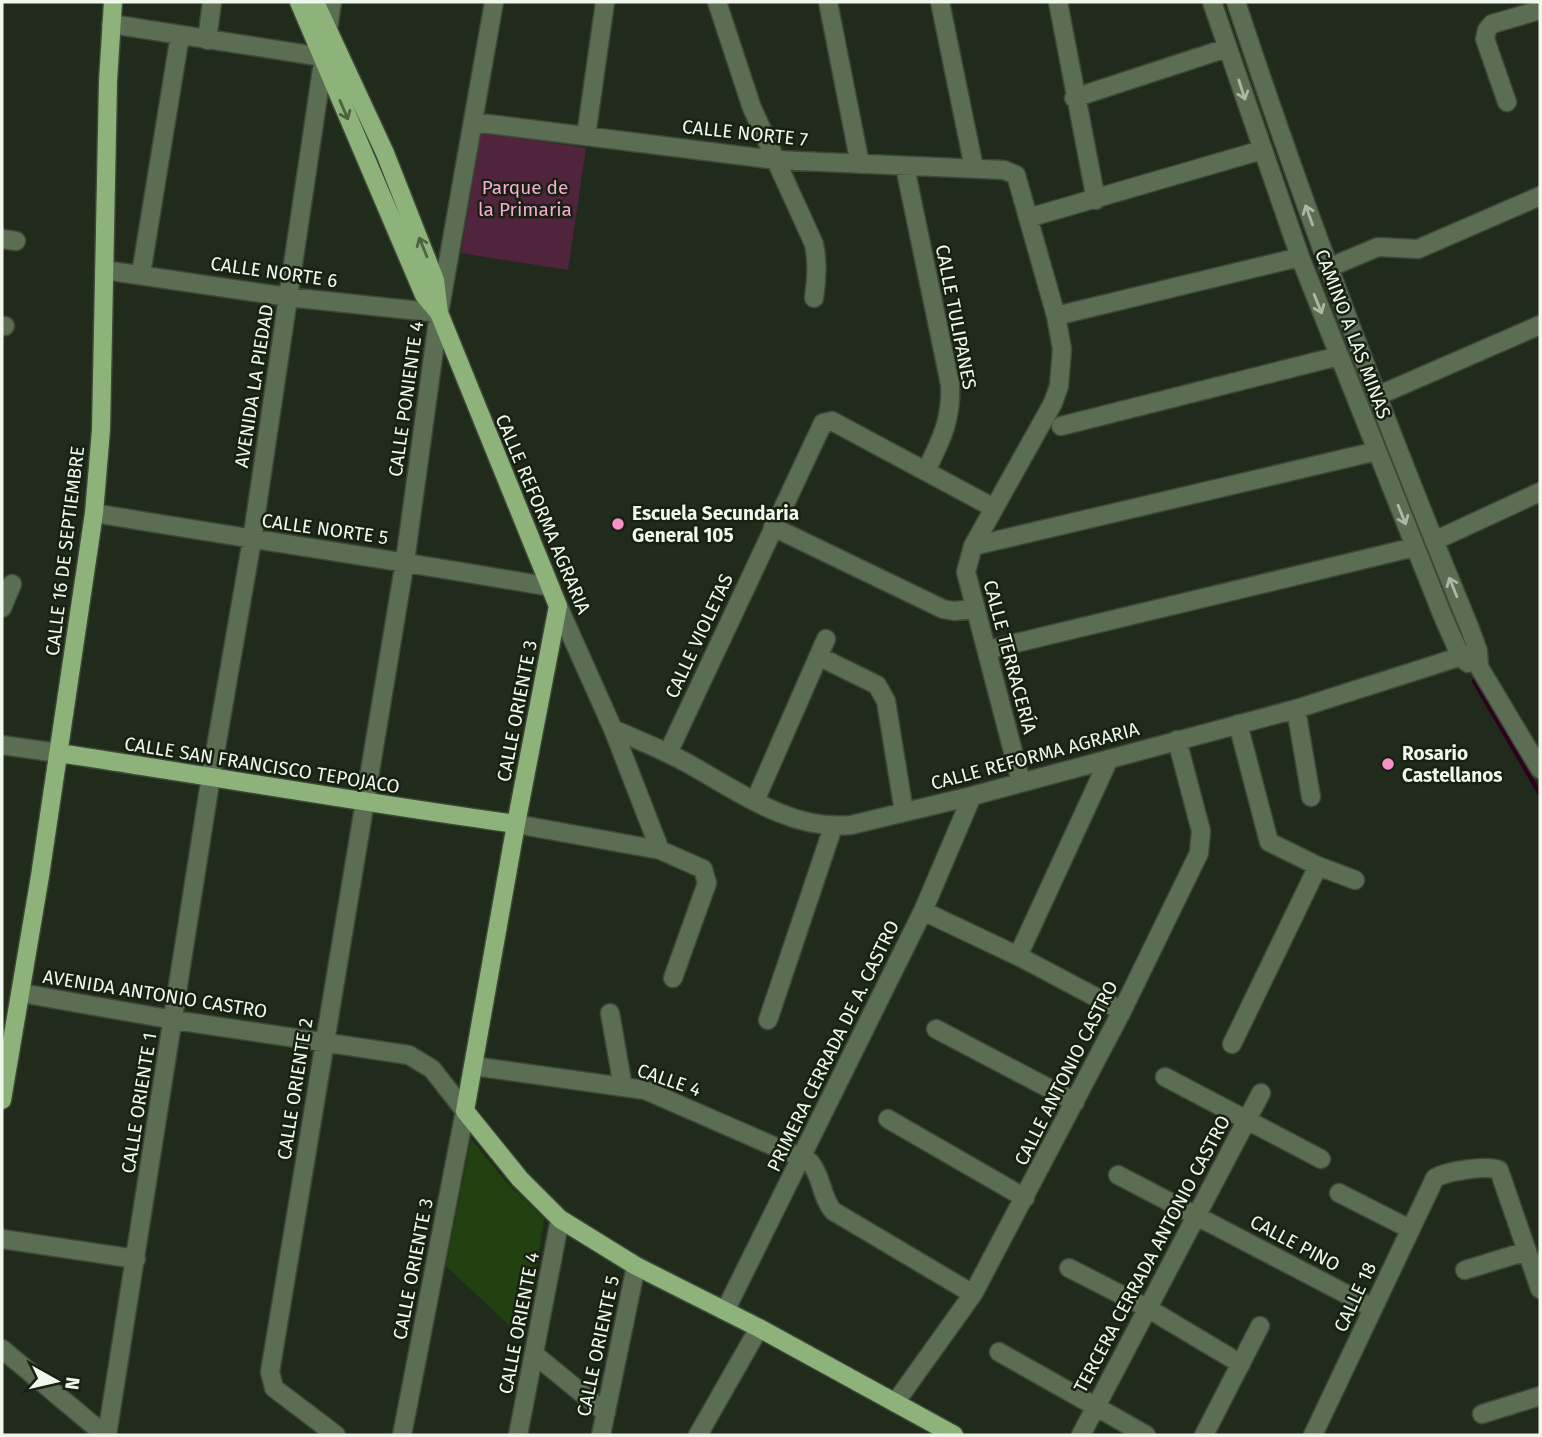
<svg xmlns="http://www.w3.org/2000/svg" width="1542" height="1437" font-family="'Fira Sans',sans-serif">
  <rect width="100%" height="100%" fill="#202b1b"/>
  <path fill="#51243e" d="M481,132l105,16 -18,122 -107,-17z"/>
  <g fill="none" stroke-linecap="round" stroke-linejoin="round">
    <path stroke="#2d001d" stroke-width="4.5" d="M1474,681l66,113"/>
  </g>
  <path fill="#224110" d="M471,1139l34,42 39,38 -19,121 -79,-74z"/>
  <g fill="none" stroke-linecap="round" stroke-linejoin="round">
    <defs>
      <path id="minor" d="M717,2l35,106 62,136c4,19 3,35 0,54
        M828,2l32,162
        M940,2l34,166
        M1058,2l38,198
        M1212,2l88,255 144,362 17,38 7,6
        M1236,2c70,212 149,420 234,627l8,22 1,16 61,102
        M111,24l212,33
        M207,40l5,-38
        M1074,98l153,-50
        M1507,102l-22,-63 2,-9 5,-6 48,-14
        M473,122l303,38 228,10 12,5 40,141 6,33 -3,37 -6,17 -80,143 -7,26 55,210
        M586,136l19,-134
        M905,167l45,217c2,36 -9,56 -24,87
        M1028,218l234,-68
        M2,239l14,2
        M1328,268l50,-21 40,2 122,-53
        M104,270l184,27 151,16
        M141,274l39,-239
        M1056,316l244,-59
        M2,326h3
        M1377,396l163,-71
        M1061,426l278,-70
        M94,513c152,26 304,47 456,74
        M773,527l170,82 11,2 20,-2
        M1434,541l106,-49
        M973,546l404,-95
        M558,606l55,123c25,11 50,21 74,34 51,28 103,68 164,62l121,-29 324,-87 182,-58
        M2,608l10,-24
        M987,650l428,-103
        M820,657l57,28 9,16 18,111
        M1296,709l15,88
        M1238,724l31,118 49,24 37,14
        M613,729l47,121
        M2,745l56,8
        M668,753l155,-330 9,-2 162,87
        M755,801l71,-162
        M516,824l144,26 43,19 4,14 -34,95
        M923,911l95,45 104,55
        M1018,956l91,-197
        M21,993l153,27 235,35 23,14 33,42 -63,324
        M610,1013l13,74
        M768,1020l65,-193
        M936,1029l139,73
        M1232,1044l86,-178
        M473,1066l172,24 165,72c12,14 11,35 23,49l140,83
        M1165,1077l156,82
        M888,1119l137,79
        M1118,1175l255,133
        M1339,1193l71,36
        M2,1239l134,20
        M1069,1268l80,41 92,55
        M1465,1270l62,-19
        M725,1311l198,-400 49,-115
        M2,1349l103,86
        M999,1352l147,83
        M534,1354l72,59
        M895,1403l78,-109 149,-283 77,-158 2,-22 -24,-91
        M1482,1414l58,-18
        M107,1435l104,-659 41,-236 80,-538
        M336,1435l-62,-47 -4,-16 135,-811 34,-248 55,-311
        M518,1435l42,-216
        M601,1435l35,-169
        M698,1435l61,-107
        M1081,1435l180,-342
        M1204,1435l56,-109
        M1313,1435l122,-257c12,-7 52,-13 64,-8l41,119"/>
      <path id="major" d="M299,2l125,293 15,18
        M315,2l70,151 50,127 4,33 119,293 -42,218 -51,287 55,68 40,40 76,47 123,62 195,107
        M58,753c153,23 305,50 458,71
        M2,1100l38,-224 54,-363 7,-83 7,-349 5,-79"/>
    </defs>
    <use href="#minor" stroke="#3d4838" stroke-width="21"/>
    <use href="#major" stroke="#3d4838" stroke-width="21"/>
    <use href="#minor" stroke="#5b6d52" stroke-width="18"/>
    <use href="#major" stroke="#8db37b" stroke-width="18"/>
  </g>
  <defs><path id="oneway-shaft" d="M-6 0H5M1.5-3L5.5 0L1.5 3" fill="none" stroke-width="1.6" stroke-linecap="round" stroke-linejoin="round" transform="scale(1.75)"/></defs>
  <g stroke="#adb9a7">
    <use href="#oneway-shaft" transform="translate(1242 90) rotate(72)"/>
    <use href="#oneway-shaft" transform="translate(1309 215) rotate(-110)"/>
    <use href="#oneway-shaft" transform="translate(1318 304) rotate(68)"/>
    <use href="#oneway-shaft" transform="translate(1402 515) rotate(68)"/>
    <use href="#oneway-shaft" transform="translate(1453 587) rotate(-112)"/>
  </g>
  <g stroke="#4c6341">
    <use href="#oneway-shaft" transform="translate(344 110) rotate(67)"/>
    <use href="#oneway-shaft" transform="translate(423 247) rotate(-112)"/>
  </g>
  <g fill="#f890cb" stroke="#172112" stroke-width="2.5">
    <circle cx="618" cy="524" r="7"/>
    <circle cx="1388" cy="764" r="7"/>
  </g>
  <g text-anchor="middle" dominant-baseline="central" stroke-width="5" stroke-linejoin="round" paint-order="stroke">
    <g font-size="19" fill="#f0f7ed" stroke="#172112">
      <text transform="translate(745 133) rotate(6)">CALLE NORTE 7</text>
      <text transform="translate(274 272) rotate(8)">CALLE NORTE 6</text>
      <text transform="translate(956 317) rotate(79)">CALLE TULIPANES</text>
      <text transform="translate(1353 334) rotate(69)">CAMINO A LAS MINAS</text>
      <text transform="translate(254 386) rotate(-81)">AVENIDA LA PIEDAD</text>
      <text transform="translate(406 399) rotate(-82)">CALLE PONIENTE 4</text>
      <text transform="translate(543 514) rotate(67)">CALLE REFORMA AGRARIA</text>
      <text transform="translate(325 529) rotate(8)">CALLE NORTE 5</text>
      <text transform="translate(65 551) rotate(-83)">CALLE 16 DE SEPTIEMBRE</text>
      <text transform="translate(699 636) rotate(-65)">CALLE VIOLETAS</text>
      <text transform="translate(1010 657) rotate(75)">CALLE TERRACERÍA</text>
      <text transform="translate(517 711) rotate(-79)">CALLE ORIENTE 3</text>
      <text transform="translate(1035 756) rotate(-15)">CALLE REFORMA AGRARIA</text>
      <text transform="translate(262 765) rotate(9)">CALLE SAN FRANCISCO TEPOJACO</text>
      <text transform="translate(155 994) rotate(9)">AVENIDA ANTONIO CASTRO</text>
      <text transform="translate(833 1046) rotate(-64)">PRIMERA CERRADA DE A. CASTRO</text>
      <text transform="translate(1066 1073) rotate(-63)">CALLE ANTONIO CASTRO</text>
      <text transform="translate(669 1080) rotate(19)">CALLE 4</text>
      <text transform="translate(295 1089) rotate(-81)">CALLE ORIENTE 2</text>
      <text transform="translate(139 1103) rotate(-81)">CALLE ORIENTE 1</text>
      <text transform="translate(1295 1243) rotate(28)">CALLE PINO</text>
      <text transform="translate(1152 1254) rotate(-62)">TERCERA CERRADA ANTONIO CASTRO</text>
      <text transform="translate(413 1269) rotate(-79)">CALLE ORIENTE 3</text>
      <text transform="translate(1355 1297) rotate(-65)">CALLE 18</text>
      <text transform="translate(519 1323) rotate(-79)">CALLE ORIENTE 4</text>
      <text transform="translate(598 1346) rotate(-78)">CALLE ORIENTE 5</text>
    </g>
    <g font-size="19" fill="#f8a9d4" stroke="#172112">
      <text x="525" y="187">Parque de<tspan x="525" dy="22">la Primaria</tspan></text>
    </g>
    <g font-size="19" font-weight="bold" fill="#f0f7ed" stroke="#172112" text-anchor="start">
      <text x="632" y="513">Escuela Secundaria<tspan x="632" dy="22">General 105</tspan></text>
      <text x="1402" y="753">Rosario<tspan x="1402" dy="22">Castellanos</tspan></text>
    </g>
  </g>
  <rect width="1542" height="1437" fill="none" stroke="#f0f7ed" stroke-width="7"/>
  <g transform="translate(56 1381) rotate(98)" stroke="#172112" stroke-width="5" paint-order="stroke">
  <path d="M0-5L12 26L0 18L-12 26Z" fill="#f0f7ed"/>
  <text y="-10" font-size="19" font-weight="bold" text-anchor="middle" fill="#f0f7ed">N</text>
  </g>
</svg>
